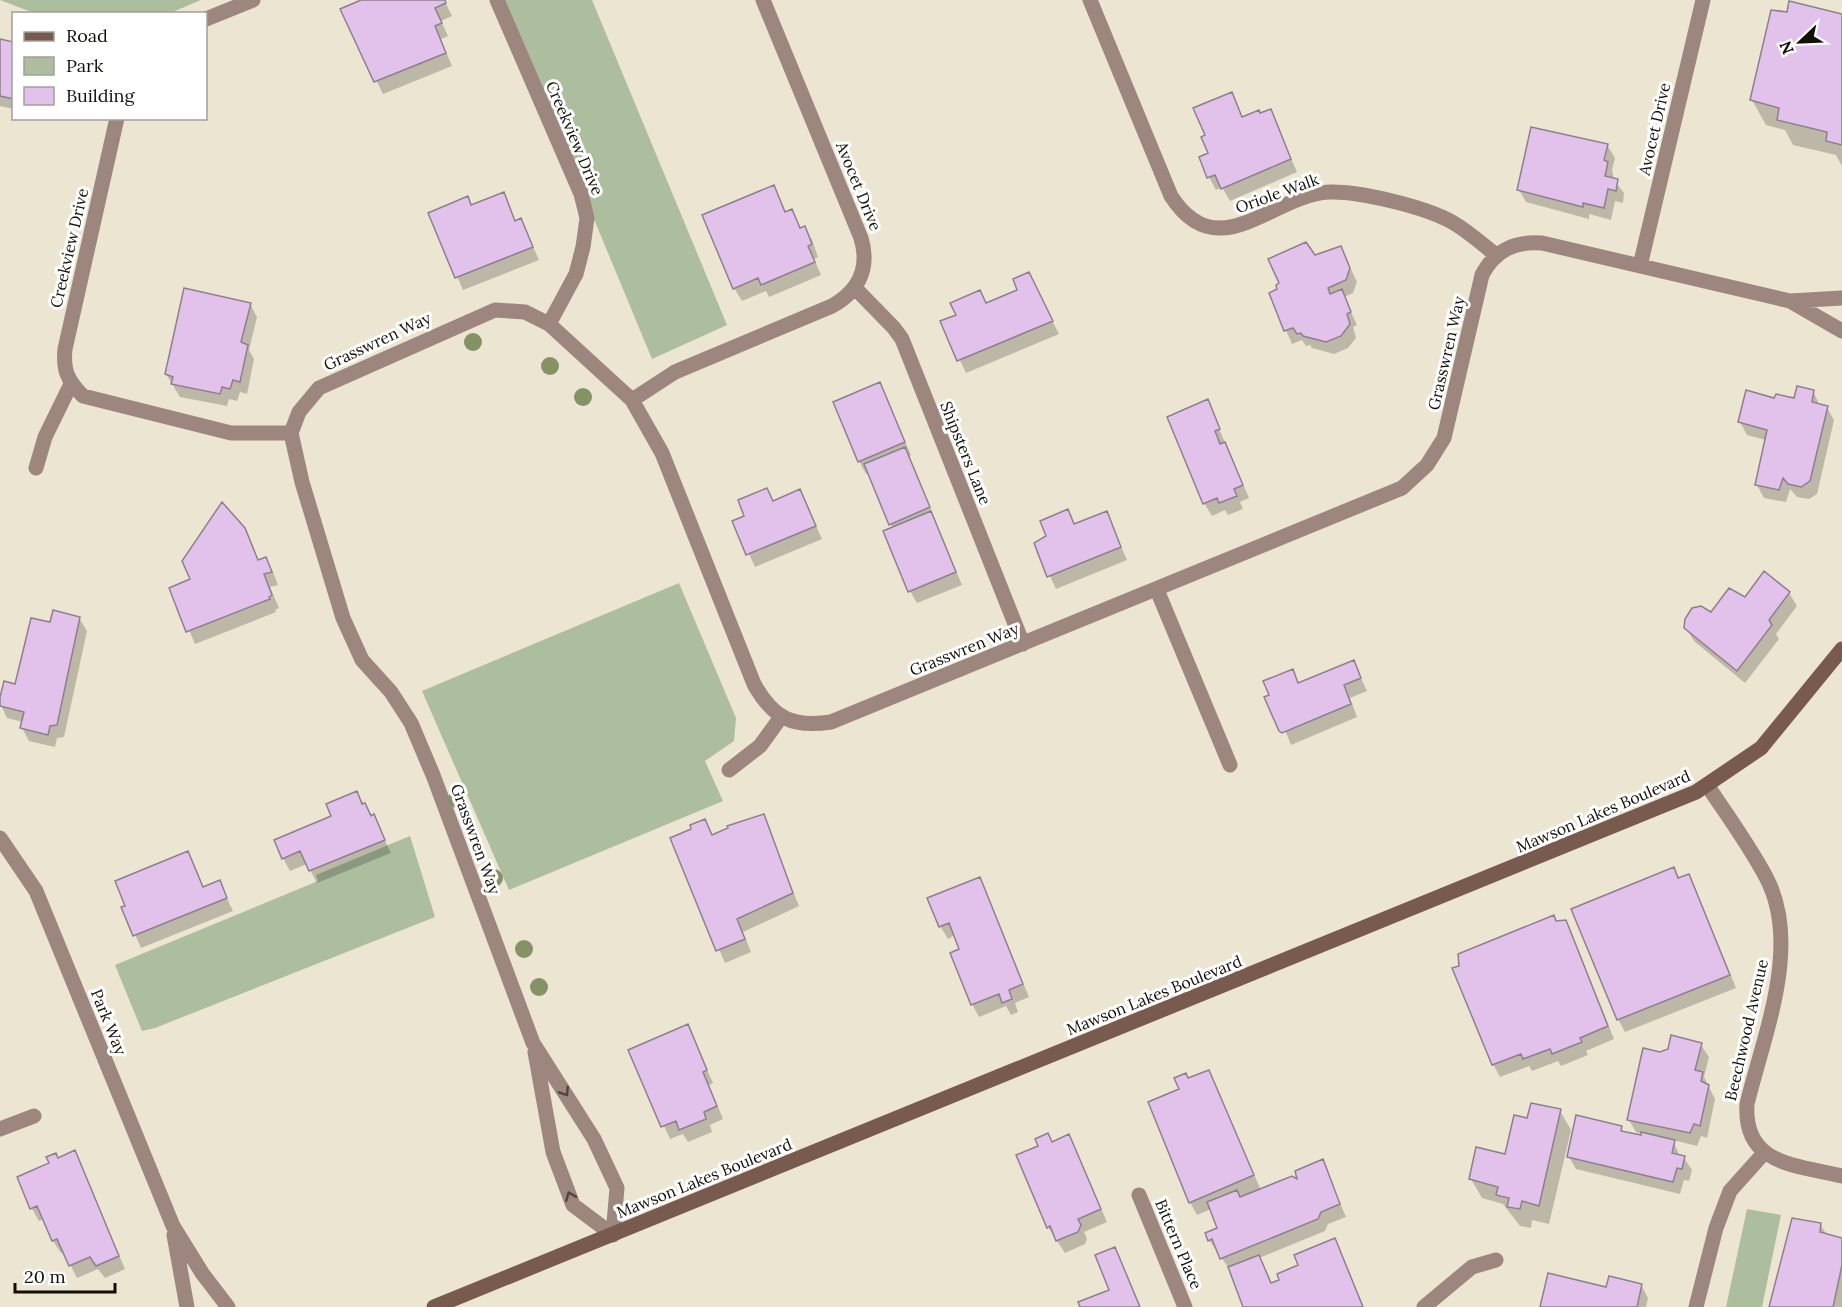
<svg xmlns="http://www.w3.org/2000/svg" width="1842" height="1307" font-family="Lora,serif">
  <rect width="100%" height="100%" fill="#ece5d1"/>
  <path fill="#adbe9f" d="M0,0h201l-33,14 -134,-1z
    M503,0h89l135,325 -75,34z
    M679,583l57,135 -2,23 -29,20 18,40 -214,89 -87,-199z
    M410,836l25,81 -280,111 -13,3 -27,-66 203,-84 -2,-6z
    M1747,1209l34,6 -19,92h-36z"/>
  <path fill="#0003" d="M365,0h79l8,16 -11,5 7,15 -7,3 11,27 -69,28 -41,-84z
    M1842,15v151l-6,-11 -43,-10 -8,-15 -19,-5 -14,-25z
    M0,40l14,3v66l-14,-3z
    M1231,94l12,24 27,-7 27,61 -67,29 -8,-14 -6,3 -7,-13 1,-23z
    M1607,145l8,13 -3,12 2,10 10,13 -1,10 -8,-2 -4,19 -22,-6v5l-63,-17 -7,-12z
    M773,187l13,27 6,-3 9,18 3,-1 8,12 6,17 -4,2 7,16 -52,22 -3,-6 -24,10 -8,-13z
    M503,194l13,28 4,-2 7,13 12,27 -76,30 -33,-77 38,-15 4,8z
    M1341,248l16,34 -4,11 -9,4 13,28 -4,2 3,11 -8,10 -14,6 -22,-6 -2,-3 -4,1 -4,-6 -10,4 -22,-50 9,-4 36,-33z
    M1035,287l24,47 -93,39 -24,-51 16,-6 22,-24 7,12z
    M250,304l7,13 -8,33 5,9 -7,35 -7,-2 -3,9 -8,-2 -2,7 -47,-9 -14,-23z
    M880,384l31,71 -2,2 53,128 -45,18 -7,-12 -17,-62 -24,-56 -3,1 -7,-13z
    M1813,391l7,15 7,2 7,12 -17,74 -8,5 -12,-2 -7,-8 -4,13 -22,-4 -7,-13 9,-45 -19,-5 -7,-13 35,-22h20z
    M1207,401l42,97 -9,4 3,7 -15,6 -3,-5 -13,6 -8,-13z
    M800,491l22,48 -67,28 -21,-46z
    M1067,511l8,14 31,-12 21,47 -71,29 -21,-45 13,-7z
    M244,529l15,33 6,-3 8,13 5,13 -8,2 9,21 -4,2 1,2 -81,32 -24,-56 21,-8z
    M1764,573l25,20 8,13 -21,28 3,5 -34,44 -51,-42 -8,-13 60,-29z
    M79,618l8,13 -23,106 -7,1 -2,9 -26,-6 -7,-13 1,-6 -16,-4 -7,-15 16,-17 35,-62z
    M1353,662l14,29 -17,7 7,19 -66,28 -20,-50 21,-24 8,13z
    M356,793l17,23 18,37 -74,30 -10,-19 -17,7 -7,-13 50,-41z
    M763,816l36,90 -56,26 8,20 -26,11 -53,-124 21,-9 12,-10 8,16z
    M188,853l16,35 15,-6 14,29 -92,37 -18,-40z
    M1674,869l6,10 8,-3 7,12 41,100 -111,44 -7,-13z
    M979,879l50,118 -14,6 3,9 -7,3 -5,-9 -27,11 -7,-13 -11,-54 -6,-15 -7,4 -8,-13z
    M1556,922h9l7,13 42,104 -28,12 2,4 -27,11 -3,-5 -26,10 -3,-5 -29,11 -7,-13z
    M687,1026l26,57 -4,2 14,34 -13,6 2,7 -24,10 -5,-8 -13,5 -40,-88z
    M1701,1045l8,12 -5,20 11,22 -8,39 -6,-2 -4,10 -24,-6 7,17 4,1 8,12 -3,11 -5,-1 -4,14 -104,-25 -7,-12 52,-29 3,5 18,4v-3l-6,-2 -7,-12 31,-67z
    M1208,1071l53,119 39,-8 22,-21 24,56 -18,7 -3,7 -66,27 13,26 9,-3 53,-41 30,67h-120l-14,-37 -21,-30 10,-11 -8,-20 -14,6 -7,-13 -9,-113 7,-10z
    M1560,1111l11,19 -22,94 -17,-4 -1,8 -11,-2 -17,-22 -21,-6 -11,-19 35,-23 22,-36z
    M1069,1136l38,86 -23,10 3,7 -2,5 -20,9 -17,-26z
    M75,1152l50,117 -20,9 -7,-9 -21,9 -13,-26 -3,1 -8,-12 -9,-22 -5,2 -7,-12 -13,-31z
    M1820,1224l7,11 15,4v68h-71z
    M1115,1249l25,58h-58l29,-17z
    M1641,1285l7,13 -2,9h-104l65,-18z"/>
  <path fill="#e2c2eb" stroke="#8c808f" stroke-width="1.5" d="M361,0h84l1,3 -11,5 7,15 -7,3 11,27 -72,29 -34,-73z
    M1789,1l53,13v131l-16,-4 1,-9 -50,-12 2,-12 -29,-8 21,-90 16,2z
    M0,39l13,3 1,-2v59l-14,-3z
    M1232,92l10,25 17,-7 1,3 11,-4 20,50 -70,30 -6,-14 -8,3 -8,-21 9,-4 -7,-16 4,-2 -12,-27z
    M1531,127l77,17 -4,16 4,2 -3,14 13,3 -2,12 -8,-2 -4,19 -21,-5v4l-66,-17z
    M774,185l11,27 7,-3 8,19 5,-2 7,18 -4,2 7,16 -54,23 -3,-7 -25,11 -31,-74z
    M504,192l11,29 6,-3 12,29 -78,31 -27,-65 40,-17 3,9z
    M1306,242l9,13 26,-9 9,22 -4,12 -18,8 2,6 12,-5 9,23 -4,2 3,10 -9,12 -15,6 -23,-6 -2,-3 -4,1 -4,-6 -9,3 -15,-38 8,-4 -1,-4 3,-2 -11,-24z
    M1029,272l24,49 -96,40 -17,-40 16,-6 -6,-12 30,-13 6,13 31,-13 -4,-11z
    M184,288l67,15 -10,39 7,3 -8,37 -7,-2 -3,9 -8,-2 -2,7 -49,-10 2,-7 -8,-3z
    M880,382l25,60 -47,20 -25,-60z
    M1797,386l17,4 -2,12 16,4 -18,75 -9,6 -13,-3 -5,-6 -4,12 -24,-5 12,-55 -29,-8 8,-32 28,8 2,-4 18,4z
    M1208,399l12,30 -5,2 5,13 5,-2 18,43 -9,4 3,7 -18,7 -2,-5 -14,6 -36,-87z
    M905,447l25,60 -41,18 -25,-61z
    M767,488l6,13 27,-12 16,37 -70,29 -14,-34 12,-5 -6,-16z
    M222,502l23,26 13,32 8,-3 6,15 -8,2 8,21 -3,2 1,2 -84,33 -17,-44 21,-9 -8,-18z
    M1068,509l6,15 33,-13 14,36 -74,30 -13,-34 12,-7 -6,-15z
    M931,511l25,61 -48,20 -25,-61z
    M1764,571l26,21 -21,28 3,5 -35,46 -53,-43 1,-9 7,-11 9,-2 10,6 18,-24 16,9z
    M53,610l27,7 -23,108 -7,1 -2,9 -28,-7 4,-16 -24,-6v-9l4,-16 11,3 16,-66 19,4z
    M1354,660l7,18 -17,7 7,19 -69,29 -3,-2 -15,-34 5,-2 -6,-14 30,-12 5,14z
    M357,791l5,13 3,-1 6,13 3,-2 11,26 -76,31 -9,-20 -18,8 -8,-19 57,-24 -5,-12z
    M764,814l29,79 -56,26 8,20 -29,12 -46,-113 21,-9 -1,-4 15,-6 7,16 16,-7 -1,-2z
    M188,851l15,36 17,-7 7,18 -94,38 -12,-29 4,-1 -10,-25z
    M1674,867l4,11 11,-4 41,101 -113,45 -46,-111z
    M980,877l43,107 -14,6 3,9 -10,4 -3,-9 -28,11 -21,-52 9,-4 -10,-26 -10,4 -12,-29z
    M1554,915l2,6 10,-1 42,106 -28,12 2,4 -30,12 -2,-5 -27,10 -2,-5 -29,11 -40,-97 7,-2 -1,-12z
    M688,1024l19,46 -4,2 14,34 -13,6 2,7 -27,11 -3,-9 -15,6 -33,-77z
    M1671,1035l31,8 -7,27 8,2 -2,9 8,4 -9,41 -6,-2 -4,9 -63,-13 16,-72 17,4 8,-3z
    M1209,1070l45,105 -65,28 -41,-101 31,-13 -5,-11 12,-5 2,5z
    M1531,1103l30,6 -22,97 -17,-5 -2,8 -13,-2 2,-9 -13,-3 2,-8 -29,-8 7,-32 29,7 9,-39 13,3z
    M1576,1115l46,11 -1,5 20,4v-3l34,8 -3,13 13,3 -3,13 -5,-1 -4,14 -106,-25z
    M1048,1133l4,9 17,-8 32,75 -23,10 3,6 -3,7 -22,9 -6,-15 -3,2 -31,-73 22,-9 -3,-7z
    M75,1150l44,106 -23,10 -6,-9 -21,9 -12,-27 -5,2 -15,-35 -7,3 -13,-32 32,-14 -3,-6 10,-4 2,5z
    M1323,1159l17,45 -19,8 -3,7 -98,40 -8,-20 -4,2 -3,-8 12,-5 -10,-26 30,-12 3,7 52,-21 5,3 -2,-8z
    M1792,1218l29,5 -1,9 22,6v27l-9,42h-64z
    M1335,1238l28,69h-120l-15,-40 31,-12 12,28 8,-3 -2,-6 21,-9 -4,-10z
    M1115,1247l25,60h-60l-2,-5 31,-12 -14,-35z
    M1548,1273l58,14 3,-11 33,8 -5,23h-97z"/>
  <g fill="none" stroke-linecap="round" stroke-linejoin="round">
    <path stroke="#9d867e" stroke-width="15" d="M36,468l9,-31 26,-53
      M1157,590l73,175
      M729,770l31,-24 21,-29
      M0,1129l34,-13
      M1424,1307l48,-40 24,-7"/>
    <path stroke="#9d867e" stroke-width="15" d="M497,0l84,194 6,24 -4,29 -7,27 -27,50
      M1090,0l81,196c47,73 101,-1 158,-4 31,-1 96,15 123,30 16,9 30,22 44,33
      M206,19l47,-19
      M117,118l-52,231c-2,21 2,31 18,47l148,37h60
      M1640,266l63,-266
      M855,288l39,40 8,11 121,305
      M1790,301l52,-3
      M632,400l43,-28 157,-66c27,-15 38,-38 29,-68l-98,-238
      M1707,785c20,30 42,60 59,92 36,68 -2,157 -19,227 -4,61 49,61 95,72
      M0,838l36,53 137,335 29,47 26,34
      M535,1052l18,100 20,53 40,30
      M1139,1195l46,112
      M174,1235l13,72
      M613,1235l4,-47 -23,-49 -61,-96 -100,-268 -22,-52 -20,-31 -29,-32 -19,-42 -41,-136 -11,-49 8,-21 20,-24 176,-78 30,2 24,12 83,76 30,53 92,231c19,34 38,44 77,38l571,-234 25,-23 17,-27 38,-163c13,-25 33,-34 60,-32l248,58 52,30
      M1696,1307l20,-79 14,-37 34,-38"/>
    <path stroke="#795a4e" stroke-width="15" d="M434,1307l1262,-515 65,-44 81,-99"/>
  </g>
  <g fill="#859265">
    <circle cx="473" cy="342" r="9"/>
    <circle cx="550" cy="366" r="9"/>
    <circle cx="583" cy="397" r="9"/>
    <circle cx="457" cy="799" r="9"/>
    <circle cx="494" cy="878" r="9"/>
    <circle cx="524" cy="949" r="9"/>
    <circle cx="539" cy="987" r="9"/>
  </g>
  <defs><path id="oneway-chevron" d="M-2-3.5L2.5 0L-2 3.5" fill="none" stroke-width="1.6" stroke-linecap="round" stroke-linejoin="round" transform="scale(1.5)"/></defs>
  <g stroke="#50453d">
    <use href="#oneway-chevron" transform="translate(565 1092) rotate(57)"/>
    <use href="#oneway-chevron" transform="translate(570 1196) rotate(-112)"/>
  </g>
  <g text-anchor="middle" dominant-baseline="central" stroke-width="6" stroke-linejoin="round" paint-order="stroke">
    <g font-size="16" fill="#110f08" stroke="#fff">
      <text transform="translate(1654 129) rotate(-77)">Avocet Drive</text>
      <text transform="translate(575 138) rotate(67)">Creekview Drive</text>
      <text transform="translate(859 186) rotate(68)">Avocet Drive</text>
      <text transform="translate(1277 193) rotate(-20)">Oriole Walk</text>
      <text transform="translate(69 248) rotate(-77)">Creekview Drive</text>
      <text transform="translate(377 341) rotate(-25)">Grasswren Way</text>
      <text transform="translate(1446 353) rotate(-77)">Grasswren Way</text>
      <text transform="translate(966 453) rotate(68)">Shipsters Lane</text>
      <text transform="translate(964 649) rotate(-22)">Grasswren Way</text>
      <text transform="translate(1603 811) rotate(-23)">Mawson Lakes Boulevard</text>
      <text transform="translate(476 839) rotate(70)">Grasswren Way</text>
      <text transform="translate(1154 995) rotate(-22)">Mawson Lakes Boulevard</text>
      <text transform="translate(109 1022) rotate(68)">Park Way</text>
      <text transform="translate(1746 1030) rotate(-77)">Beechwood Avenue</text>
      <text transform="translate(704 1178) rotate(-22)">Mawson Lakes Boulevard</text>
      <text transform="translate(1179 1244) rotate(67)">Bittern Place</text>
    </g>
  </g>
  <rect x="12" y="12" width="195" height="108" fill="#ffffff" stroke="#a09f9c" stroke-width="1.5"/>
  <rect x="24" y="32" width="30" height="9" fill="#795a4e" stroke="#a09f9c" stroke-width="1.5"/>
  <text x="66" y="42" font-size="18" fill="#110f08">Road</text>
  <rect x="24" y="57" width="30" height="18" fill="#adbe9f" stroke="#a09f9c" stroke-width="1.5"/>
  <text x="66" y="72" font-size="18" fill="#110f08">Park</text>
  <rect x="24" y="87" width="30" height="18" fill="#e2c2eb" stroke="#a09f9c" stroke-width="1.5"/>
  <text x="66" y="102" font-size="18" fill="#110f08">Building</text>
  <g transform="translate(1800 42) rotate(247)" stroke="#ffffff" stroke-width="4.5" paint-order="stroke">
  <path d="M0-4.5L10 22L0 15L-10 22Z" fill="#110f08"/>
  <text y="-9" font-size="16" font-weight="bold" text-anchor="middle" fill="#110f08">N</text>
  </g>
  <path d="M15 1283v9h100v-9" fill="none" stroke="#110f08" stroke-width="3"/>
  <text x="24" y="1283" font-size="18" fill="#110f08" stroke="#ffffff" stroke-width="4.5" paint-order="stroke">20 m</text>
</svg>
